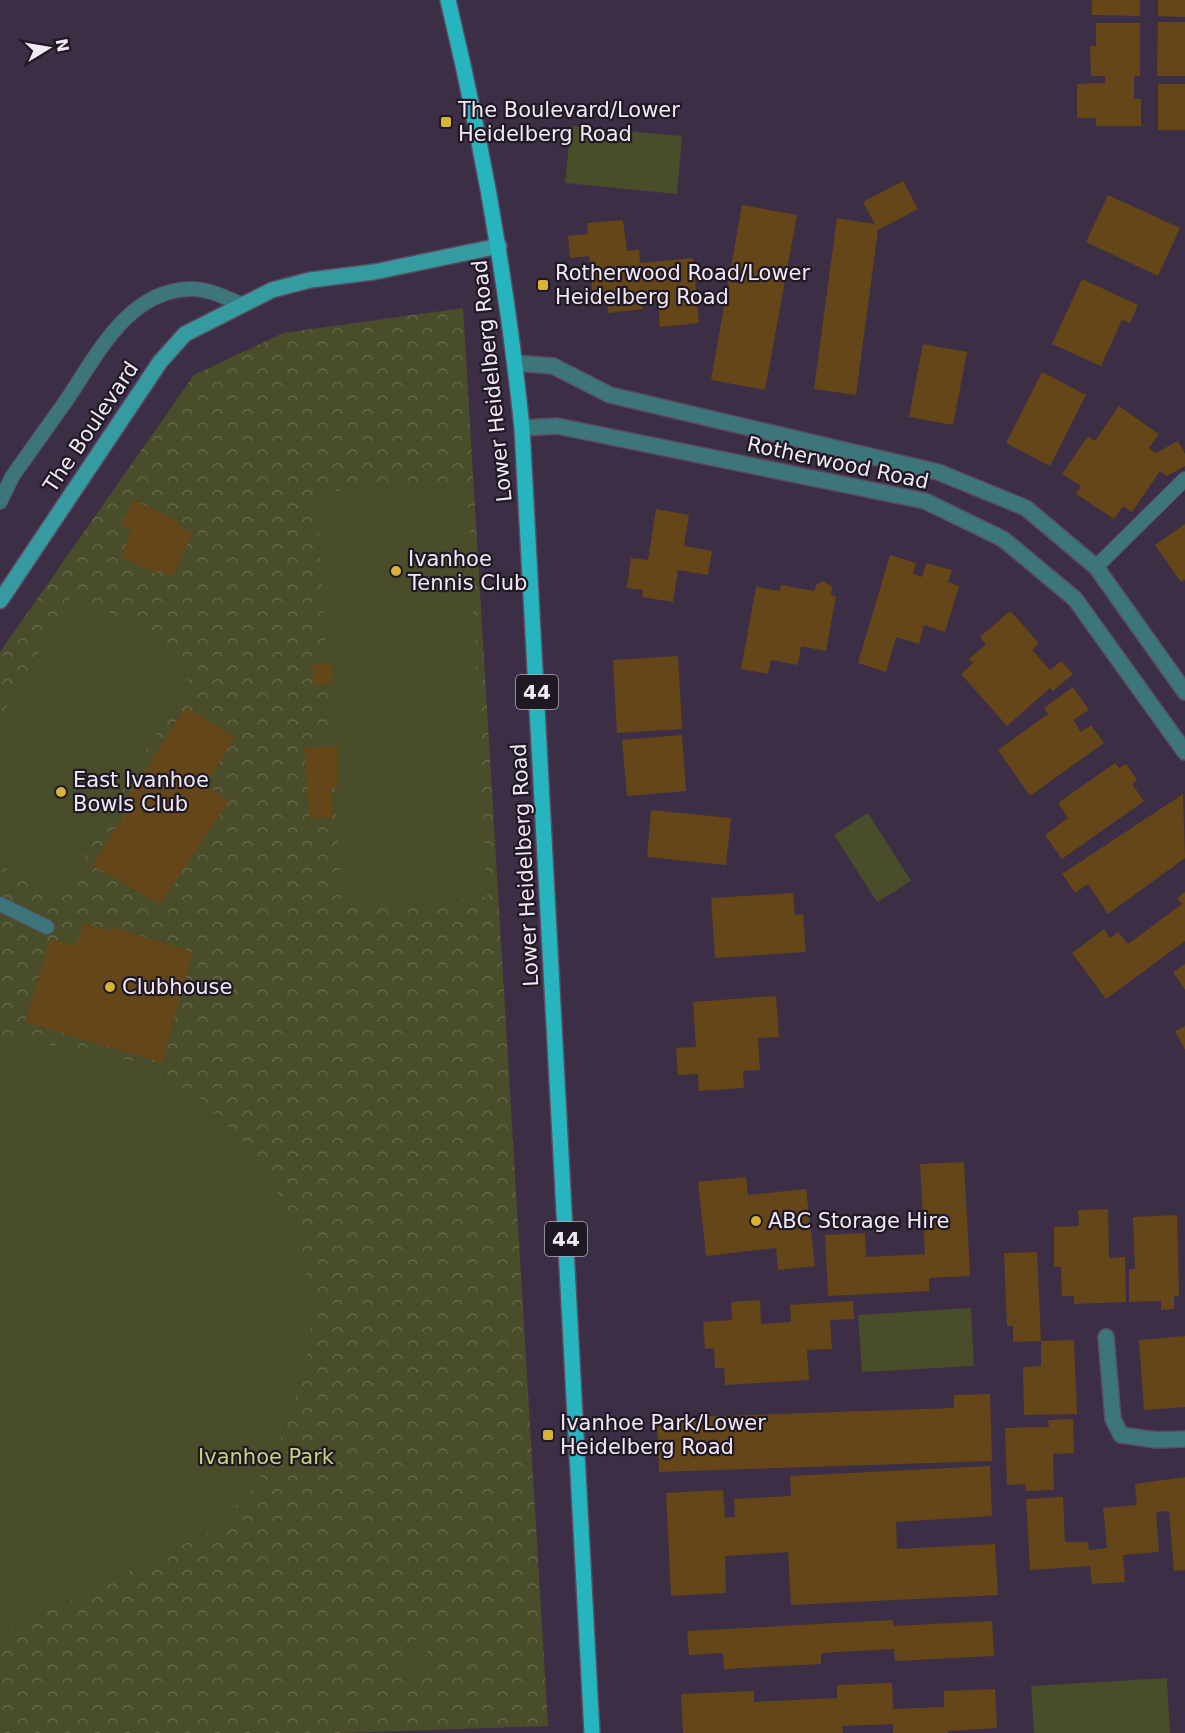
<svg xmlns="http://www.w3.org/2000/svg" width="1185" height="1733" font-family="'DejaVu Sans',sans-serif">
  <defs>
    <pattern id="forest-crowns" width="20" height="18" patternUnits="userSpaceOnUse" patternTransform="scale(1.5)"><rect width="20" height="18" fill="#4a4d2a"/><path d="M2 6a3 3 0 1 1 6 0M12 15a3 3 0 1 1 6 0" fill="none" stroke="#65674a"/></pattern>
  </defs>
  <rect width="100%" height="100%" fill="#3c2e45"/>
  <path fill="url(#forest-crowns)" d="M463,308l85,1418 -203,7h-345v-1081l194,-277 89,-42z"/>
  <path fill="#4a4d2a" d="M571,126l111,10 -5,58 -112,-11z
    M467,485l20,412 -145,8 -26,-413z
    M74,592l123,72 -139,236 -58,-35v-147z
    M868,813l43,68 -34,21 -43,-67z
    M20,1039l117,23 61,35 58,57 40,71 17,76 -5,52 -22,75 -32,60 -43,43 -178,88 -33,14v-589z
    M971,1308l3,58 -112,6 -4,-57z
    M416,1640l11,4 1,16 -10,25 -23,-10 14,-32z
    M1167,1678l3,55h-136l-3,-47z"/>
  <path fill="#654619" d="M1092,0h48v16l-48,-1z
    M1158,0h27v17l-27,-1z
    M1158,22h27v54h-28z
    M1096,23h44v53h-6v23h7v27h-45v-8h-19v-34l28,-1v-7h-14l-1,-30h6z
    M1158,84h27v46h-27z
    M903,181l15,28 -40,21 -22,165 -42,-6 23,-171 38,6 -12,-22z
    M1108,195l72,33 -22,48 -72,-34z
    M742,205l55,10 -32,175 -54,-10z
    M623,220l4,31 12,-1 1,13 53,-5 6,65 -39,4 -2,-27 -16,1 1,8 -35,4 -1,-9 -13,1 -5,-49 -19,2 -2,-22 20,-2 -1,-11z
    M1082,279l56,26 -8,18 -8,-3 -21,46 -49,-22z
    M923,344l44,8 -14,73 -44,-8z
    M1042,372l44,23 -36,71 -44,-23z
    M1119,406l40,28 -10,14 7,5 22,-12 7,13v12l-18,10 -7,-5 -28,41 -9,-6 -9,13 -38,-25 5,-8 -19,-12 26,-38 7,5z
    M133,500l47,22 -1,4 14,6 -21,45 -14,-7 -1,4 -36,-17 11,-27 -11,-5z
    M656,509l33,6 -5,31 28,5 -4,24 -30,-5 -5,32 -31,-5 1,-7 -16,-2 4,-30 17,2z
    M1185,524v56l-4,2 -26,-37z
    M890,555l26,8 -3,11 9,3 4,-14 26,7 -4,12 11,4 -14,46 -21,-7 -5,19 -23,-7 -10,35 -28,-9z
    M823,581l9,6 -1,8 5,1 -10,55 -25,-5 -3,19 -27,-5 -3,14 -27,-5 15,-82 24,4 1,-6 33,6 3,-7z
    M1010,611l29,32 -7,7 18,20 11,-9 12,13 -20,17 -3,-3 -43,38 -46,-52 12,-11 -4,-4 17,-15 -6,-7z
    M678,656l4,73 -65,4 -4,-73z
    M332,664v19l-18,2 -2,-20z
    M1073,687l16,23 -16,10 8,12 10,-7 13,18 -74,53 -32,-46 50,-36 -4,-6z
    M186,707l49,30 -29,48 23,16 -69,104 -68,-40 38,-58 -6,-4z
    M682,735l4,56 -59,5 -5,-56z
    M337,746l1,42 -7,1 2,29h-23l-6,-70z
    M1115,763l4,5 7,-4 11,16 -5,4 12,17 -82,58 -17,-24 23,-17 -10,-15z
    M1183,794l2,64 -77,56 -20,-30 -13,9 -13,-19z
    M651,810l80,8 -5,47 -79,-8z
    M1185,892v49l-79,58 -34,-46 32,-24 6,9 8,-6 10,12 54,-40 -5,-6z
    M793,893l2,22 8,-1 3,38 -91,6 -4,-60z
    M84,923l26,8 2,-4 81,25 -31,111 -137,-41 26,-83 25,7z
    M1185,964v26l-12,-18z
    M776,996l3,41 -21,1 2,32 -17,1 1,17 -45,3 -1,-17 -20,1 -2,-27 20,-1 -3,-45z
    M1185,1026v24l-10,-19z
    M964,1162l6,114 -41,2v13l-101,5 -3,-61 40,-2 1,24 59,-3 -5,-90z
    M746,1177l2,18 58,-6 9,77 -37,4 -2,-22 -70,8 -8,-74z
    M1108,1209l1,49 16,-1 1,45 -52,2v-8h-12l-1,-29h-7v-40l25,-1 -1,-16z
    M1177,1215l2,81h-5v13l-13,1v-9l-32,1v-33h6l-2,-52z
    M1037,1252l4,89 -28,1v-16h-6l-3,-73z
    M760,1300l1,24 30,-2 -1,-17 63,-4 1,18 -24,1 2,29 -25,1 2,30 -84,5 -1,-17h-9l-1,-20 -9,1 -2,-27 29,-2 -1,-18z
    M1185,1336v71l-41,3 -5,-70z
    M1074,1340l3,74 -53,1 -1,-48 18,-1v-25z
    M990,1394l2,67 -333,11 -2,-54 297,-10v-13z
    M1073,1419l1,34 -21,1 1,36 -28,1 -1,-7 -18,1 -2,-57 44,-1 -1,-7z
    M990,1466l2,50 -96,6 1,27 98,-5 3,51 -207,10 -3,-53 -63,4 1,37 -55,3 -5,-103 57,-3 2,28 10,-1 -1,-18 57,-3 -1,-20z
    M1185,1477v93l-11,1 -5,-60 -13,1 3,40 -36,3 2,27 -33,2 -2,-18 -60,4 -4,-71 37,-2 2,45h23l1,8 18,-2 -4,-40 34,-3 -2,-21z
    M893,1620v6l99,-5 2,35 -99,5 -1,-12 -73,4v11l-97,5 -1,-16 -34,2 -2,-24z
    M892,1683l1,26 51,-2v-16l51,-2 2,39 -49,3v2h-55v-9l-51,2 1,7h-160l-2,-39 73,-3v11l83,-4v-13z"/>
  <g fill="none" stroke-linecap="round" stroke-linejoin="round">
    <defs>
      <path id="lane" d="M0,502l12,-25c18,-26 37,-52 56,-79 29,-43 60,-107 121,-109 18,-1 35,8 52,15
        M1096,567l89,-88
        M0,904l47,23"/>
      <path id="street" d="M515,363l38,3 57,29 328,77 88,36 70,59 89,125
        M522,428l35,-2 368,75 78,38 72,60 110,153
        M1106,1337l7,82 8,16 35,5 29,-1"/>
      <path id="secondary" d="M0,601l160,-239 25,-28 87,-44 38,-10 64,-8 125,-26"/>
      <path id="primary" d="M448,0c34,141 59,283 74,428l70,1305"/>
    </defs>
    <use href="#lane" stroke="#594c61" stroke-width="16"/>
    <use href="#street" stroke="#594c61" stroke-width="18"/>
    <use href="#secondary" stroke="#594c61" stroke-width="18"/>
    <use href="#primary" stroke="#594c61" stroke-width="18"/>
    <use href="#lane" stroke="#3d767a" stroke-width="14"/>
    <use href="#street" stroke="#3d767a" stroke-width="15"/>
    <use href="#secondary" stroke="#369aa1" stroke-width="15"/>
    <use href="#primary" stroke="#26b5bf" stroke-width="15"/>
  </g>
  <g fill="#d7b434" stroke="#201924" stroke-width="2">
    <rect x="440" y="116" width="12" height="12" rx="3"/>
    <rect x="537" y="279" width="12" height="12" rx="3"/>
    <circle cx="396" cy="571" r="6"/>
    <circle cx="61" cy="792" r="6"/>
    <circle cx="110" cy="987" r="6"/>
    <circle cx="756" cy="1221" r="6"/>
    <rect x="542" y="1429" width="12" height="12" rx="3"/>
  </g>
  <g text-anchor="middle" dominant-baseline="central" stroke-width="4.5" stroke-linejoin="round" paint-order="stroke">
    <g fill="#201924" stroke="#b3abb8" stroke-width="1.5">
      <rect x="516" y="675" width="42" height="34" rx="4.5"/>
      <rect x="545" y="1222" width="42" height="34" rx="4.5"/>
    </g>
    <g font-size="20" font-weight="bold" fill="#f2e9f7">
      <text x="537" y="692">44</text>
      <text x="566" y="1239">44</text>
    </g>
    <g font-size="21" fill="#f2e9f7" stroke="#201924" text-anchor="start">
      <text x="458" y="110">The Boulevard/Lower<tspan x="458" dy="24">Heidelberg Road</tspan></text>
      <text x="555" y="273">Rotherwood Road/Lower<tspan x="555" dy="24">Heidelberg Road</tspan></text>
      <text x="408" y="559">Ivanhoe<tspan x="408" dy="24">Tennis Club</tspan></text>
      <text x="73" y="780">East Ivanhoe<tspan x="73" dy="24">Bowls Club</tspan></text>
      <text x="122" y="987">Clubhouse</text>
      <text x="768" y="1221">ABC Storage Hire</text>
      <text x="560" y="1423">Ivanhoe Park/Lower<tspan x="560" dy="24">Heidelberg Road</tspan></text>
    </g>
    <g font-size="21" fill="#f2e9f7" stroke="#201924">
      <text transform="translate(492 381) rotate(-96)">Lower Heidelberg Road</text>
      <text transform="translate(91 427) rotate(-56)">The Boulevard</text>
      <text transform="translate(838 463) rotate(12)">Rotherwood Road</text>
      <text transform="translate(525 865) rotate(-93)">Lower Heidelberg Road</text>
    </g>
    <g font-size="21" fill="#cad282" stroke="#201924">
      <text x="266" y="1457">Ivanhoe Park</text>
    </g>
  </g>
  <g transform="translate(48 48) rotate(79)" stroke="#201924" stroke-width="4.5" paint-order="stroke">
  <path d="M0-4.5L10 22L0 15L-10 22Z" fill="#f2e9f7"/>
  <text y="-9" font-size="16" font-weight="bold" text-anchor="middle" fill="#f2e9f7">N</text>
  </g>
</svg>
